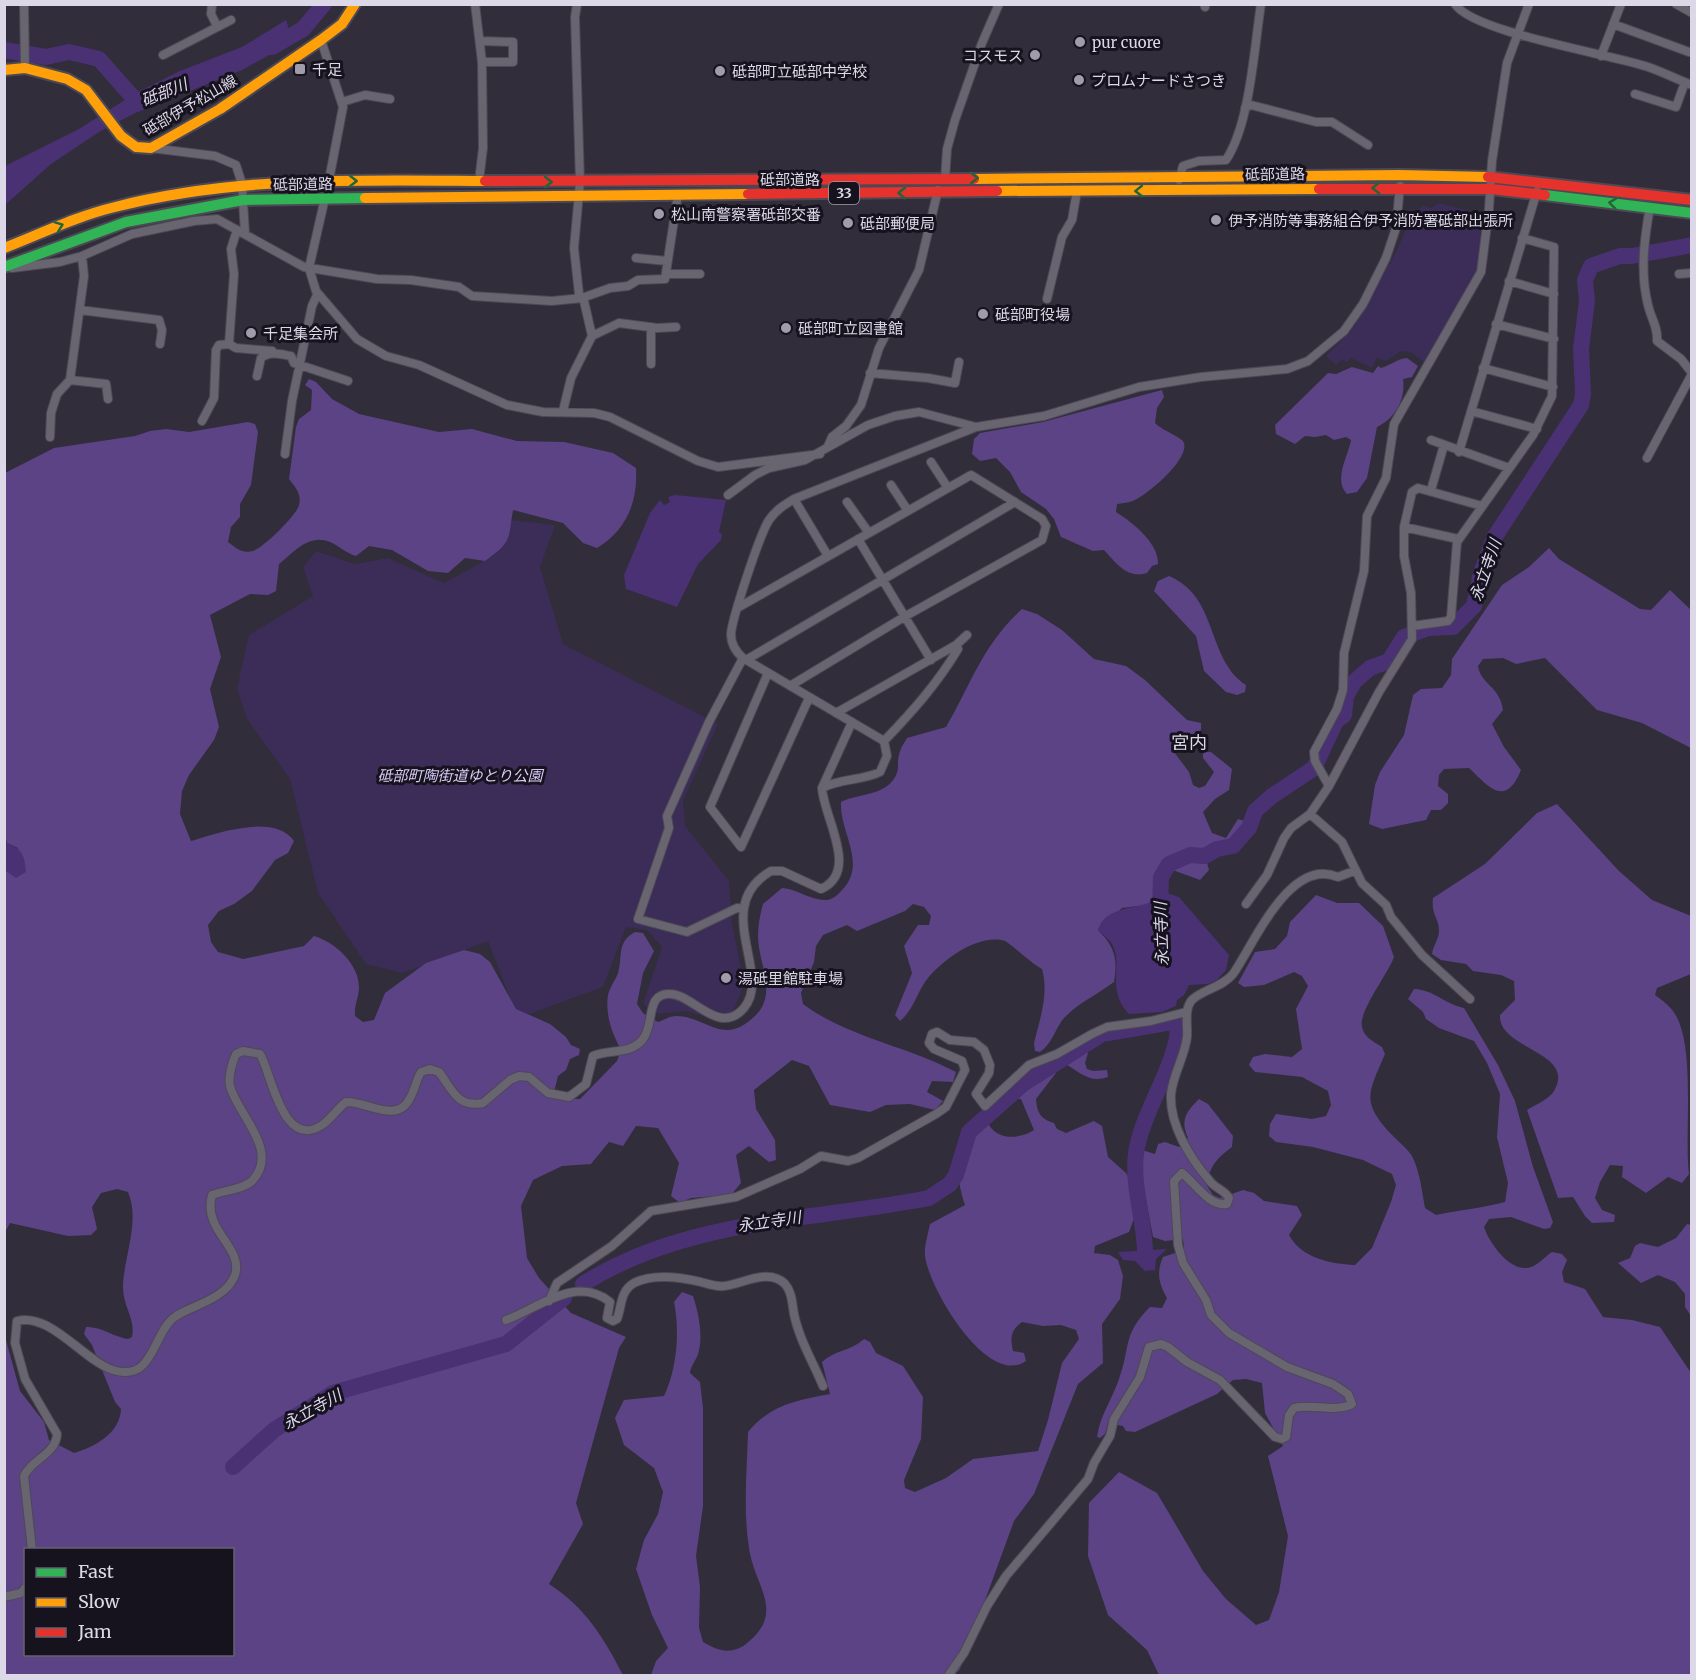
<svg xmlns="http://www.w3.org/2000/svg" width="1696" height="1680" font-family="Merriweather,'Noto Sans JP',serif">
  <rect width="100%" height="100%" fill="#312d3a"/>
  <path fill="#3b2d57" d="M1438,203l32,8 15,14 -7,45 -54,92 -14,-10 -9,-1 -15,10 -9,-3 -5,10 -21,-10 -4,4 -5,-2 -6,5 -10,-9 26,-26 45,-80 12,-28 8,-4 1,-8 5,-4 8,2z
    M512,520l43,5 -15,42 23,77 155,80 -35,76 2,26 44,55 3,42 12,61 -16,40 -41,-13 -28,3 -16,-10 19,-57 -15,-17 -21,-3 -23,60 -85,31 -30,-77 -85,32 -37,-9 -48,-71 -28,-114 -43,-60 -10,-30 12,-54 64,-39 -10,-29 13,-16 39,13 33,-6 56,25 49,-27z"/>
  <path fill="#5b4386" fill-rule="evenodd" d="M1407,358l11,8 -6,11 -9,2c3,20 -8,40 -26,48l-10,51 -10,14 -10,2c-14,-15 1,-37 4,-54l-5,-3 -12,3 -8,-5 -11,2 -10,-1 -10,8 -19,-10 -1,-9 53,-52 8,1 16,-7 21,6 5,-7 3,2c10,-3 16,-9 26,-10z
    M309,379l7,3 16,17 27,15 80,18 33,-3 45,12 47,1 49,11 23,15c2,33 -9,62 -39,80l-14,-5 -20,-20 -50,-13c-5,30 -1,32 -28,51l-20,-3 -17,15 -20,-2 -36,-21 -23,-4 -13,10c-11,-3 -16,-10 -26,-14 -21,-9 -36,10 -51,22l-3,27 -8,4 -18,-1 -40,21 11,42 -11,32 9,38 -5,13 -25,35 -7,16 -2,23 11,27c26,-8 84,-28 103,0l-6,12 -13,7 -23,31 -18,13 -15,7 -11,14 3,17 7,10 25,7 61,-13 10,-10c21,6 45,28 45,51 0,10 -5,18 -4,29l8,6 11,-2 11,-27 41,-30 38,-13 16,4 10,8 26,47 34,15 16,13 5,8 9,4 -1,6 -9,4 -4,11 -8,6 -4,16 14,7h12l37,-38 4,-11c-9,-17 -16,-35 -13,-55 2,-8 7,-14 10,-22 5,-16 -2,-31 17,-41l8,1 11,18 -11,22 -6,31 6,9 15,9c6,-2 12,-6 18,-6 31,0 47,32 80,-1 22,-23 2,-52 2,-79 0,-11 2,-21 5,-32l19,-16c16,1 29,13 45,12 6,-1 11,-5 15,-10 26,-27 -3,-58 -1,-88 20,-10 46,-5 56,-29 2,-6 0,-12 2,-18 1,-6 5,-12 8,-17l39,-11c25,-43 37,-83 76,-118l15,5 25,16 32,29 32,7 19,14 42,40 14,3v7l-14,8 -14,2 -2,8 18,24 4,13 6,3 6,-2 9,-14 -11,-14v-6h8l21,17 -3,21 -14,9 -12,13 9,21 14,5 12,-19 6,2 -1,9 -11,15 -25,5 -2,5 4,15 -9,10 -30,-11 -12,6 -2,25 -10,5 -24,3 -24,22c17,17 20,29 16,52 -17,13 -35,20 -50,36 -9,11 -12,26 -24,34l-5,-1 -1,-8c6,-24 15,-49 8,-74 -10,-5 -31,-25 -37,-28 -26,-8 -61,18 -77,37 -11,13 -14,32 -28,43l-5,-6 17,-42 -8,-27 14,-21h11l2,-9 -7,-9 -11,-3 -8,7 -48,20 -10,-6 -24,10 -7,11 -2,16 -13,31 2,11c44,33 104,42 153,68l-3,10 -21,-1 -5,11 16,9 -8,9 -25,-6 -24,1 -16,7 -40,-7 -21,-39 -17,-6 -38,30 2,19 19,31 1,20 -7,2 -20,-16 -13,9 5,28 -10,12 -40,3 -11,5 -9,-7 8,-33 -21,-35 -22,-2 -13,20 -14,-4 -18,22 -29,2 -29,14 -12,26 6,52 12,20 32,35 55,24 -7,11 -43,155 7,21 -34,60c36,23 55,54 74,91h-618l-1,-342 16,58 24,31 5,18 25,13c21,-6 46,-20 47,-44l-6,-7 -23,-57 -8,-11 2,-7c14,-1 28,10 42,12l4,-2c4,-19 -10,-30 -9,-53 2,-30 17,-64 5,-92l-11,-3 -16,4 -9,14 5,22 -6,6 -23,1 -58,-13 -5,9v-368l1,7 12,-23 -11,-5 -3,-10 1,-360 49,-25 81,-12 15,-5 16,-2 23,3 59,-10 7,2 3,8 -7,53 -11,19v13l-9,10 -3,15c8,6 14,12 25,9 10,-3 44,-36 46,-46 3,-11 -4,-18 -10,-26l7,-52 3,-8 12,-9 1,-20 -7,-5zM26,1550h206v104h-206z
    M1162,390l2,7 -7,11 -2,15c8,8 27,14 29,20 5,17 -36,51 -49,57 -6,3 -13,3 -18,4l-1,8c16,10 43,31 42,52l-6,2 -5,7c-20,6 -30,-9 -43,-23l-11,1 -32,-14 -7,-18 -8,-10 -25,-17 -11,-20 -14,-14 -16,3 -8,-7 2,-15 6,-6 63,-11z
    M1549,548l10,11 81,50 11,1 19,-20 21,20v138l-49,-25 -45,-13 -52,-52 -29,6 -13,-6 -20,1 -5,7c3,19 22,20 25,44l-11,14 12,23 17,23c-16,39 -33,16 -52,-2l-25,1 -5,6 -1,11 10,8v9l-7,7h-10l-5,10 -44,9 -13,-5 6,-39 5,-13 24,-37 9,-40 8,-6 21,-1 9,-13 1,-16 50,-74 27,-18z
    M1169,576c50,21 37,83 77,109l-1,7 -8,3 -11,-3 -22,-21 -8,-35 -42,-45 4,-10z
    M1557,804l62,67 33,29 39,16v58l-34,14 -2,7c7,5 15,11 20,19 21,34 9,119 14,160l-7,9 -14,-6 -22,16 -24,-16 1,-11 -13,-1 -10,17 -5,16 7,12 13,5 -1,7 -22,1 -7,-7 -12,-19 -15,1 -31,-88c8,-5 22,-11 27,-19 23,-40 -56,-41 -54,-76l15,-15 -1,-19 -13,-6 -28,-4 -7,-7 -25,-4 -9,-6c1,-8 7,-15 7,-23 0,-14 -8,-15 -6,-33l52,-34 52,-51z
    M1316,895l21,8h22l24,23 11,31c-6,17 -36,55 -32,70 2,10 12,15 20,20l3,7c-17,40 -25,48 9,83 6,6 15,13 19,21 7,15 9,33 12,50l11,7c23,-5 47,-7 69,-13l3,-19 -11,-46 3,-43 -13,-31 -13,-22 -35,-13 -13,-9 -3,-7 -15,-13 6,-10c21,1 28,14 50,19l34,57 17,36 18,66 20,55 -3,6 -6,1 -33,-12 -22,2 -5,8c5,15 24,43 43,41 10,-1 17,-11 25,-16l10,2 5,6 -5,12 2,10 21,7 18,28 29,3 28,7 31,46v302h-532l-12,-25 -39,-35 -20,-59 1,-53 30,-31 38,21 46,78 23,28 30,26 13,-5 10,-28 9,-56 -20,-80 15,-10 -18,-33 -3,-30 -16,-4 -13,1 -16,14 -82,38 -9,-1 -3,-5 -15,-3 -3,11 -5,4 -3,-1c3,-22 15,-37 22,-58 12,-33 3,-44 31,-72l12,1 5,-10c-8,-14 -11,-25 -4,-41l21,-7 -1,-11 -18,2 -12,-4 -14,-76 3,-11 13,4 3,-10 7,-2 14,5 9,-9c-8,-18 -2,-26 11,-39l9,5 25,32 -1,11c-17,13 -20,17 -26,37l7,11 7,3 23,-8 11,3 10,8 33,5 5,9 -13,20c12,23 42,29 66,30l17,-17 19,-46 5,-17 -4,-11 -29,-14 -50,-13 -37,-5 -7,-6 1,-12 6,-10 36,5 14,-3 5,-11 -3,-14 -26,-14 -47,-5 -6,-7 4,-8 12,-3 27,3 10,-8 -6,-40 12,-23 -6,-10 -8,-4 -30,13 -20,2 -6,-4 17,-31 20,-3 12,-13 3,-14z
    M1077,1049l11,4 -3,10 2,6 6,2 14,-1 1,7c-18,6 -26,-3 -41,-12h-5l-26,34c1,13 4,20 18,24l3,6 9,4 28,-12 8,5 6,31 18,16 8,14 1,29 -6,16 -34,14 -1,7 16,2 8,5 5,16 -3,23 -18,25 1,39 -25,21 -44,110 -20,27 -54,148 -6,6h-303l5,-14 12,-13 -16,-33 -16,-46 8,-29 14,-26 5,-22 -9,-24 -30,-23 -9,-27 9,-18 40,-4c13,-27 16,-65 10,-94l8,-10 11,4c5,15 10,38 6,54 -1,9 -8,14 -9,23l10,9 3,26v98l-7,50 4,31 -1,41 4,14c15,9 28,13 43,2 41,-32 8,-58 3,-96 -6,-37 -2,-78 -1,-116 22,-27 49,-32 82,-38l-8,-32c13,-12 29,-11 42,-23l6,3 6,11 27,13 20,31 -2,42 -17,41 1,8 10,4 31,-14 27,-19 65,-8 10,-31 14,-57 17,-24 -3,-9 -15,-5 -18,1 -21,-4c-11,8 -12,15 -9,29l11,2 2,8c-38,27 -97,-72 -101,-105 -1,-10 3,-22 5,-32l35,-19c-13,-39 -3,-46 10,-82l8,-4c6,4 6,7 10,11 12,11 30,7 41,0l-13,-31h-9l-11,10 -4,-2v-4l12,-13z
    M1687,1224l4,1v91l-6,-9v-13l-10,-12 -17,-7 -17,8 -23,-20 12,-5 5,-12 5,-3 18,4 18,-9z"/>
  <path fill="#4a3174" d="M286,20l7,22 -51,28 -109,44 -34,18 -48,32 -46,41v-39l74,-37 57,-36 44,-22 62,-24z
    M675,495l51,5 -7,32 3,2 -1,6 -23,24 -21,43 -51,-18 -2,-14 26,-62 10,-13 4,5 6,-3 -2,-5z
    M4,833l3,10c15,6 18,13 19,29l-10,6 -10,-7z
    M1158,890l21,7 50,58 -3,15 -9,10 -9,4 -19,1 -5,10 -7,5 -1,6 -14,6 -33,2c-24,-25 -5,-49 -17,-70 -3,-5 -10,-10 -14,-14 7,-25 40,-20 57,-30z
    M1167,1249l-11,10 -1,11 -10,1 -10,-10 -12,-1 -5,-8z"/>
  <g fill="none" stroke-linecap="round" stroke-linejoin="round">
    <path stroke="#4a3174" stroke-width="16" d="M272,47l31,-18 21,-25
      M4,50l42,7 23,-5 30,7 38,43
      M1160,910l1,-33 8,-13 21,-9 15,1 12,-7 16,-3 16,-18 6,-17 17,-15 42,-28 22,-47 8,-6 2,-19 9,-15 15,-13 19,-7 15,-24 24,-9 25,-1 21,-21 7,-33 13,-35 87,-133 2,-11 -2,-45 6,-48 -2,-21 6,-14 29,-10h12l60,-11
      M1145,1250c-1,-31 -13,-65 -9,-97 6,-43 44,-92 42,-131
      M583,1284c104,-66 230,-63 346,-86l21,-14 6,-9 13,-43 54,-48 79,-50 76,-13
      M233,1467l41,-37 59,-37 173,-49 58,-46"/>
    <defs>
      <path id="street" d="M24,4l1,64
        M212,4l-1,10 6,12
        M475,4l7,58 1,86 -4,33
        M1204,4l1,3
        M1455,4c17,28 154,50 190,62 16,5 31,13 47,19
        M1676,4l16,9
        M1613,24l76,28
        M321,40l22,67 -14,73
        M481,41l32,1v20h-31
        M163,55l68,-35
        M1601,56l20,-52
        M1635,94l41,13 9,-25
        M342,102l23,-7 25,4
        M1245,108l6,-3 65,17h16l36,23
        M151,148l64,8 21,9 6,19 3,50
        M945,180l2,-31 8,-29 27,-77 17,-39
        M1179,180l4,-14 16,-5 27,-1c24,-36 28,-111 35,-156
        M325,198l-16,70 7,23 41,48 29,17 33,9 88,40 36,7 51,1 16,4 88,44 20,6 102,-13
        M1650,207c-6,33 -10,66 -2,98 3,14 10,21 9,36l24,18 11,14
        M636,258l31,3
        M12,268l48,-6 22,-6 50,-22 62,-13 23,-2 87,48 73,12 34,1 48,7 13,9 80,5 30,-3 28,-10 18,-2 10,-6 27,-1 13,-85
        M666,274h34
        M1679,274l13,-1
        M1509,281l45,13
        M1047,299l15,-62 10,-17 5,-29
        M80,310l79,10 3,10 -2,14
        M1496,324l58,15
        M651,327v37
        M592,336l27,-13 38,5 19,-1
        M229,344l7,4 36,3
        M1483,368l70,19
        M870,373l58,5 27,5 4,-21
        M257,376l4,-18c9,-7 19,-4 30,-2l3,7 54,18
        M70,380l36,4 2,15
        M563,411l8,-33 21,-42 -8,-35 -5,-7 -5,-46 6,-66 -5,-165 2,-13
        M1471,411l66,18
        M202,421l12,-23 2,-48 3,-5 10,-1 5,-70 -3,-25 6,-19
        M50,437l1,-24 6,-19 13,-14 14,-104 -2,-20
        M1431,440l78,28
        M828,446l4,-9 14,-11 15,-21 18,-57 40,-78 19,-80
        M1459,452l78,-261
        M285,454l7,-53 20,-95 5,-11
        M1647,458l45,-84
        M931,462l17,26
        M891,485l17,26
        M1431,490l13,-45
        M728,495l27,-20 14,-7 36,-8 63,-35 27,-9 24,-4 57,15
        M794,499l34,57
        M847,502l22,31
        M1404,527l54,12
        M858,539l73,121
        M739,607l232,-132 71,44 4,7 -4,14 -138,77 -114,69
        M1412,626l36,-5 3,-4 6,-75 76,-107 19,-39 2,-149 -32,-9
        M743,658l-34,64 -42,94 2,12 -31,91 49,13 50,-24 7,1
        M746,660l269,-158
        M768,673l-58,134 31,40 68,-149
        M836,713l120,-68 11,-10
        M884,741c28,-29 53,-57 74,-92l-2,-4
        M1329,786l-14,-25 -1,-9 23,-43 6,-19 1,-37 20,-82 3,-55 19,-38 8,-54 87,-152 8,-63 3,-48 15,-98 22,-59
        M822,788l30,-66
        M1310,814l32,28 20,41 24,22 5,12 31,38 48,44
        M1246,904l21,-29 17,-37 7,-10 19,-14 19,-28 50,-94 33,-53 -1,-46 -7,-37v-29l8,-35 6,-4 64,18
        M549,1301l8,-18 55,-37 39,-35 85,-14 64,-28 21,-13 27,5 10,-3 78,-44 10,-7 19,-37 -3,-9 -28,-12 -5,-6 3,-9 5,-2 13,8 24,2 10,8 6,15 -1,8 -13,21 9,12 44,-41 28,-11 35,-20 15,-7 44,-6 35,-9
        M506,1320c34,-13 71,-45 104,-18l-3,16 6,3 4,-2c5,-13 3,-28 17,-36 20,-10 46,-6 67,-1 7,2 15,5 23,4 16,-1 45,-19 61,-2 7,8 7,19 9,30 5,25 19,48 29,72
        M32,1550l-8,-74c8,-17 32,-22 33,-42l-32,-55 -10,-36 2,-22c33,-9 66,39 96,49 42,13 39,-38 63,-54 18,-11 51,-18 59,-41 9,-28 -33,-44 -23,-80 12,-5 30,-5 40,-14 29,-30 -15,-67 -22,-95 -2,-9 2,-23 6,-32l7,-3 17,3c11,17 22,97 62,71 9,-6 15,-16 24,-23 21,-1 51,23 64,-4 5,-8 6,-18 11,-26l9,-3 9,3c13,17 18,36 44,31l27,-23 9,-4 10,1 19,16 21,4 17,-13 7,-28c16,-7 38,-1 50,-17 12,-15 2,-46 27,-45 23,0 49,43 74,14 29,-34 -34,-102 27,-137h11l39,18c39,-18 3,-70 1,-101 19,-10 39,-7 58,-16l7,-16 -3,-15 -141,-83c-7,-6 -12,-14 -12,-24 1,-16 29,-100 38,-114 7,-10 15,-15 25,-21l182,-72 68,-11 95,-29 62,-10 86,-8 21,-8 36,-30 19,-27 23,-46 10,-30 4,-42
        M4,1597l17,-4 5,-6
        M948,1676l16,-23 23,-47 19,-30 82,-97 6,-16 16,-27 4,-17 26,-42 9,-30 12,-3 7,3 19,15 33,18 55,57 7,2 4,-2 3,-22 5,-7c18,-5 42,5 58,-4l-4,-10 -15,-10 -46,-17 -58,-34 -18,-18 -5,-15 -23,-37 -5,-18 -4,-64 8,-8c13,10 27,34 45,31l2,-6c-4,-8 -15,-10 -20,-18 -19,-22 -40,-56 -38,-86 2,-20 14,-38 16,-57 1,-12 -3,-26 4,-36 9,-11 31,-13 42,-27 21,-30 57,-118 105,-97l16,-6"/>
      <path id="fast" d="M1545,195l147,18
        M4,267l122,-45 117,-22 122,-2"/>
      <path id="slow" d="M4,70l21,-2 42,11 19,11 35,46 15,11 15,1 69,-39 101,-69 21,-16 13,-20
        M974,179l426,-4 88,2
        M997,191l322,-2
        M365,198l383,-4
        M4,248c36,-14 73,-32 111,-41 121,-31 246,-27 370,-26"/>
      <path id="jam" d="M1488,177l204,23
        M485,181l489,-2
        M1319,189h172l54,6
        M748,194l249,-3"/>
    </defs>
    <use href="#street" stroke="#4c4955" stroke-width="10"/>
    <use href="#fast" stroke="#4c4955" stroke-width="14"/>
    <use href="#slow" stroke="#4c4955" stroke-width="14"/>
    <use href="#jam" stroke="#4c4955" stroke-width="14"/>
    <use href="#street" stroke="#686570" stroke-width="8"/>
    <use href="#fast" stroke="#30b455" stroke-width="10"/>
    <use href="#slow" stroke="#ff9f0a" stroke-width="10"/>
    <use href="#jam" stroke="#e5322d" stroke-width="10"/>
  </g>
  <defs><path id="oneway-chevron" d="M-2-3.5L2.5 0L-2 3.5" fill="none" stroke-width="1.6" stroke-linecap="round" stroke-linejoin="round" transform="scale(1.5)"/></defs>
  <g stroke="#23643a">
    <use href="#oneway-chevron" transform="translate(974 178) rotate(-1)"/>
    <use href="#oneway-chevron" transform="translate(353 181)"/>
    <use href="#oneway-chevron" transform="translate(548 182)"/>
    <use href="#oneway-chevron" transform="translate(1376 188) rotate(179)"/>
    <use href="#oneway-chevron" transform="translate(1139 191) rotate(179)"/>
    <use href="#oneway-chevron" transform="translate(902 193) rotate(180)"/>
    <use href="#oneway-chevron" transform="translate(1613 203) rotate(-173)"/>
    <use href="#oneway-chevron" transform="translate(59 226) rotate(-20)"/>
  </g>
  <g fill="#a09cab" stroke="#16131e" stroke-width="2">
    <circle cx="1080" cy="42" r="6"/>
    <circle cx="1035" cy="55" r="6"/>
    <rect x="294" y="63" width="12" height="12" rx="3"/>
    <circle cx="720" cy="71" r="6"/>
    <circle cx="1079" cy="80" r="6"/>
    <circle cx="659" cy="214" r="6"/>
    <circle cx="1216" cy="220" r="6"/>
    <circle cx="848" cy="223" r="6"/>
    <circle cx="983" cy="314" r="6"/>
    <circle cx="786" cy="328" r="6"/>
    <circle cx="251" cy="333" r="6"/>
    <circle cx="726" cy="978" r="6"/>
  </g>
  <g text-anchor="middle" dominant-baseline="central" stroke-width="6" stroke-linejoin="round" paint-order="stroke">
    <rect fill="#16131e" stroke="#a19dab" stroke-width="1.5" x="829" y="182" width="30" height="22" rx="4.5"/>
    <g font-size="14" font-weight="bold" fill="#dcd8e8">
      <text x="844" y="193">33</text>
    </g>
    <g font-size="15" fill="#dcd8e8" stroke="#16131e" text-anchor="start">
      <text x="1092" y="42">pur cuore</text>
      <text x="1023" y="55" text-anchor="end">コスモス</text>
      <text x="312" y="69">千足</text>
      <text x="732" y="71">砥部町立砥部中学校</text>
      <text x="1091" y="80">プロムナードさつき</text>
      <text x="671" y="214">松山南警察署砥部交番</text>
      <text x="1228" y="220">伊予消防等事務組合伊予消防署砥部出張所</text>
      <text x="860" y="223">砥部郵便局</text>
      <text x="995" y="314">砥部町役場</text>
      <text x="798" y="328">砥部町立図書館</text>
      <text x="263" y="333">千足集会所</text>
      <text x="738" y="978">湯砥里館駐車場</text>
    </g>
    <g font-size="15" fill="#dcd8e8" stroke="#16131e">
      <text transform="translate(190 105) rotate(-30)">砥部伊予松山線</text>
      <text transform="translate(1275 174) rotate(-1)">砥部道路</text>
      <text x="790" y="179">砥部道路</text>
      <text transform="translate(303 184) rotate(-1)">砥部道路</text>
    </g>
    <g font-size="15" font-style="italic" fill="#d7ccf7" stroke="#16131e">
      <text x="460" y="775">砥部町陶街道ゆとり公園</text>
    </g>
    <g font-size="16" font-style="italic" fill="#ddd8ee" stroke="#16131e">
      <text transform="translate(164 92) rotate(-22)">砥部川</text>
      <text transform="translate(1485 570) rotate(-71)">永立寺川</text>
      <text transform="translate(1161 934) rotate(-92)">永立寺川</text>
      <text transform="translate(769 1221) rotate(-8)">永立寺川</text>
      <text transform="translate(312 1409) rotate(-29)">永立寺川</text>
    </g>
    <g font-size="18" fill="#dcd8e8" stroke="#16131e">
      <text x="1189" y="742">宮内</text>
    </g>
  </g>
  <rect width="1696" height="1680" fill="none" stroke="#dcd8e8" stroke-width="12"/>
  <rect x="24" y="1548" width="210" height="108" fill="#16131e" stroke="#65626f" stroke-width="1.5"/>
  <rect x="36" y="1568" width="30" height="9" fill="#30b455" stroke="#65626f" stroke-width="1.5"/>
  <text x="78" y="1578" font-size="18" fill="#dcd8e8">Fast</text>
  <rect x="36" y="1598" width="30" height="9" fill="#ff9f0a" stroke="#65626f" stroke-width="1.5"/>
  <text x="78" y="1608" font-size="18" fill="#dcd8e8">Slow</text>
  <rect x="36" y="1628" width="30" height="9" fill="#e5322d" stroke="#65626f" stroke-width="1.5"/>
  <text x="78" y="1638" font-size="18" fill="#dcd8e8">Jam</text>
</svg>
